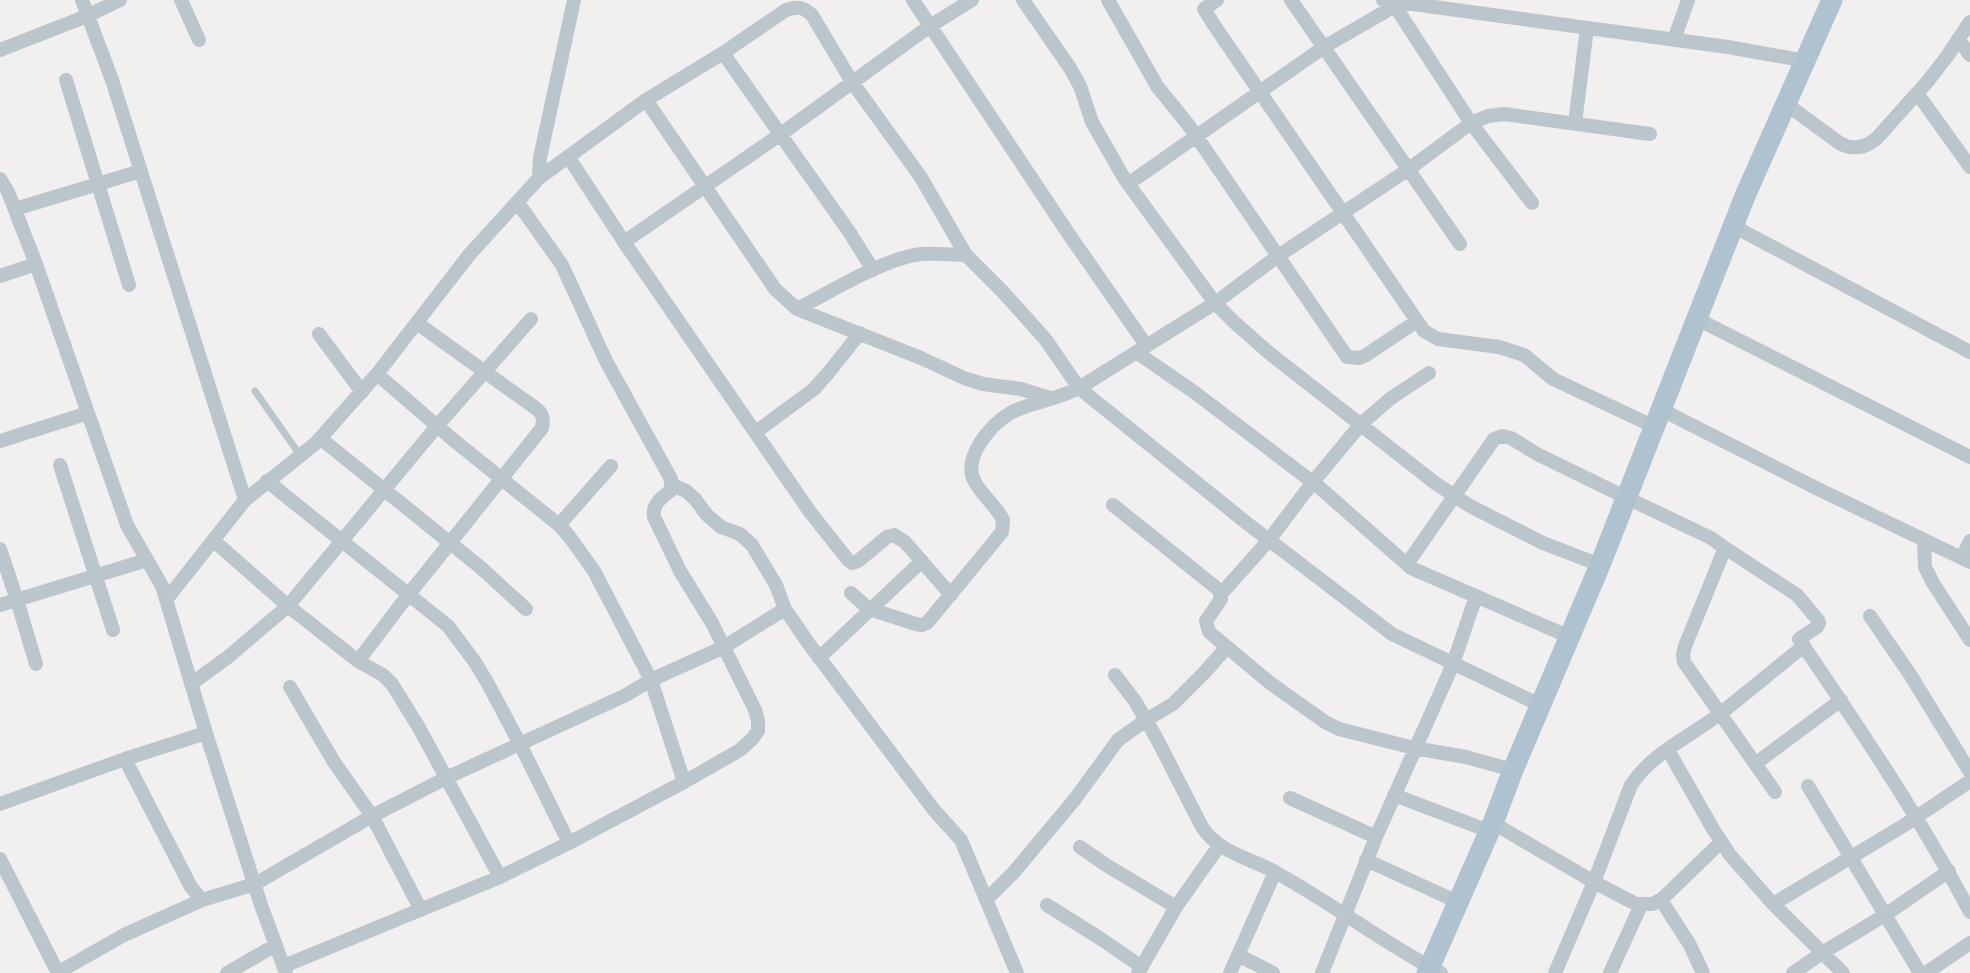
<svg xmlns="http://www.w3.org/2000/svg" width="1970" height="973" font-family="'Fira Sans Condensed',sans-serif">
  <rect width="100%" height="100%" fill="#f1efef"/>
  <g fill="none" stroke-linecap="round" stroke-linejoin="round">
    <path stroke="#bac6cc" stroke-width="7" d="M255,391l45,64"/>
    <path stroke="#bac6cc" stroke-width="14" d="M82,0l30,80 133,420
      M181,0l18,40
      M913,0l155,233 78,112
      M1023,0l47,68 10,18 12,36 32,56 91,125 19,19 34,30 167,131 35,23 73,37 57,22
      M1108,0l49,86 33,41 157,230 12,1 7,-3 51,-34
      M1217,0l-13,9 10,16 210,306 14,8 61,8 25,8 29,24 102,48
      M1291,0l169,244
      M1383,0l345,47 78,14
      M1391,0l80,123 61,80
      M1958,39l12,16
      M1674,40l14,-40
      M0,50l87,-34 33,-16
      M723,53l127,180 23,37
      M66,80l63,205
      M1917,93l53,74
      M646,100l129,189 22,20c33,-17 73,-42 109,-52 19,-6 41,-2 60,-2l37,37 43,48 33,48 169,136 144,110 148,71
      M1786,104l55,40c14,6 24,4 36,-6l51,-57 20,-26 22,-33
      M1575,123l12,-95
      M569,158l55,84 186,270 38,48 4,3 6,-2 29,-24 7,-2 11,7 46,53
      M539,178l1,-20 34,-158
      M0,179l8,13 28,72 91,261 35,61 44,147 55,172 25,68
      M1128,184l196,-137 71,-41
      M15,209l126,-38
      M1733,226l237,126
      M624,242l157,-108 149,-108 42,-26
      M0,276l36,-12
      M797,309l124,49 43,20 19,6 38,5 29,9
      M1697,319l273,138
      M319,334l43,58
      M1136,352l58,40 125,95 92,81 159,69
      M377,374l74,64 108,87 10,11 25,35 57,109 33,102
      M1662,410l156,79 152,73
      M756,432l58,-43 15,-17 31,-39
      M320,438l160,129 46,42
      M0,441l88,-28
      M60,465l53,165
      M267,481l181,145 27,36 12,20 33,62 49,99
      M672,485l14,6 9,8 12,16 14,12 19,7 12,11 24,40 9,24 24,35 125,166 27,30 56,133
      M1113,505l106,85 2,9 -15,22 3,11 61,51 55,39 14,7 75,19 52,9 47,13
      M559,525l52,-59
      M213,540l75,66 70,55 25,14 9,9 26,42 82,151
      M1924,540l1,27 8,16 37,57
      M1725,548l72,47 21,25 1,3 -2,4 -18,12c60,89 121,178 171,273
      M0,549l17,51 19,64
      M1962,558l8,-17
      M1407,564l87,-125 8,-3 9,2 26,16 90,44 84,40 14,10 -40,98 -2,9 1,7 91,130
      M851,593l18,16 47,15 6,1 5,-2 75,-91 1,-12c-7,-15 -25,-28 -30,-42 -5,-12 1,-25 7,-35 30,-45 57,-34 99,-55l136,-85 63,-47 131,-87 62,-46 17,-7 16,-2 146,20
      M1221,594l48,-54 44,-58 48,-58 30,-26 38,-25
      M166,600l79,-100 71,-57 61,-69 92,-119 70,-77 107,-78 77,-47 63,-43c12,-4 17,-3 26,5l40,67 68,94 46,79
      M0,605l147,-45
      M1870,616l41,60 59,96
      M819,658l103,-97
      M358,661l51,-67 133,-166c2,-10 1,-15 -8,-21l-117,-84
      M1115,675l20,26 22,38 45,88c17,26 48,31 73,45 57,31 108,71 166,101
      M191,684l37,-27 60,-51 149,-180 94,-107
      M290,687l44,75 38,54 49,94
      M1668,750l45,79 17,26 43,49 70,69
      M1755,764l86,-64
      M1808,786l112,187
      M1394,795l95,36
      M1290,798l86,39
      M0,804l125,-45 81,-26
      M1493,823l101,59 42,22h16l9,-4 60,-58
      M1080,847l26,18 70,42
      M0,859l58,114
      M1366,860l92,42
      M202,900l53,-16 117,-68 74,-38 180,-83 25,-15 73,-33 61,-38
      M986,900l28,-28 61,-73 43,-59 28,-20 27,-16 31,-31 23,-26
      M1661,900l29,45 13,28
      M1773,904l130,-78 67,-45
      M1047,905l54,34 41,28
      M1238,955l35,18
      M284,966l216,-89 69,-34 115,-61 56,-32 12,-11 6,-8v-10l-3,-11 -43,-87 -32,-52 -26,-54c-2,-14 8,-19 17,-27v-11l-65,-118 -44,-96 -44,-62
      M57,973l67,-38 78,-35 -11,-13 -66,-128
      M227,973l49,-28
      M1138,973l38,-66 43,-61
      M1230,973l45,-101
      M1322,973l54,-136 77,-173 23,-68
      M1555,973l39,-91 37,-97c21,-32 60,-49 90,-72 28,-22 55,-45 83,-67
      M1610,973l31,-68
      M1793,973l29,-20 63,-38 64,-44
      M1926,973l44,-30"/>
    <path stroke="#aec3cf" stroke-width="21" d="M1427,973l66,-150 20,-53 87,-205 145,-369 87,-196"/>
  </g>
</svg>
